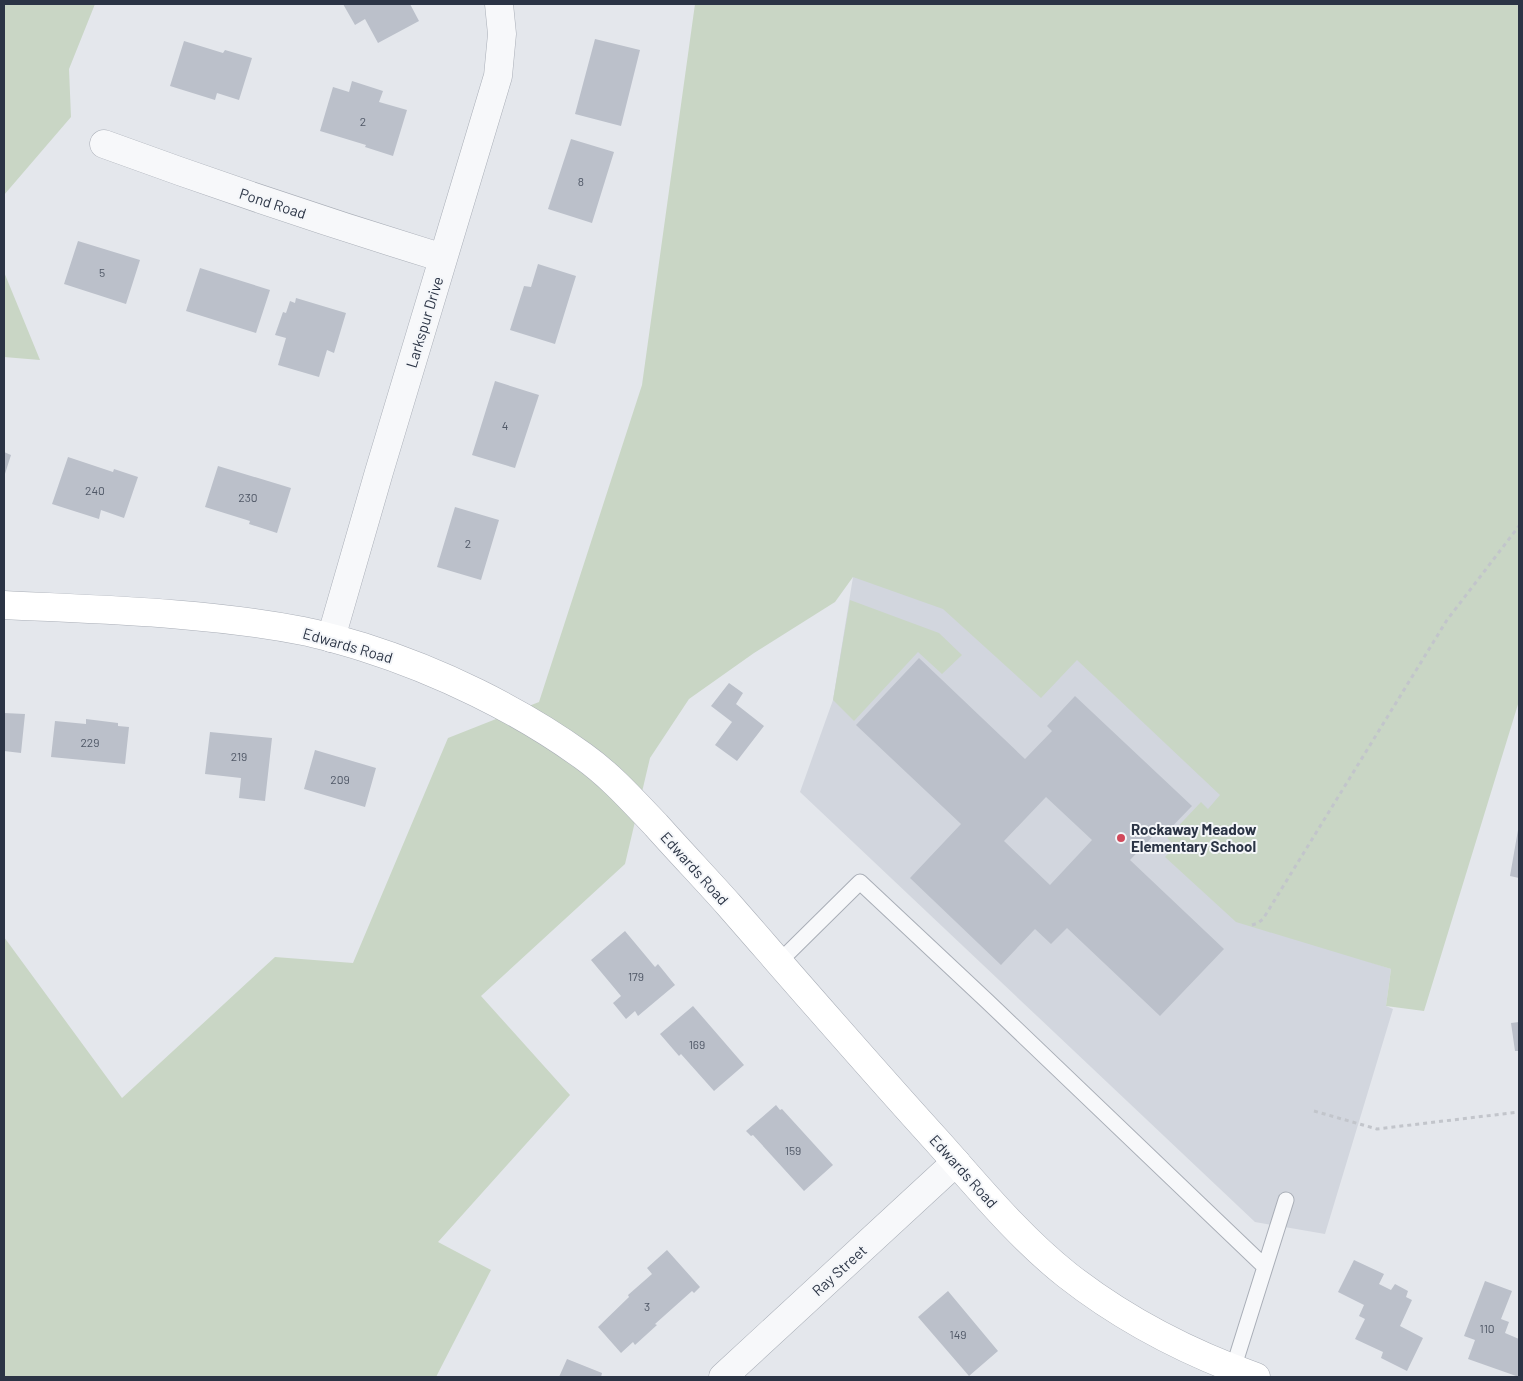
<svg xmlns="http://www.w3.org/2000/svg" width="1523" height="1381" font-family="Barlow,sans-serif">
  <rect width="100%" height="100%" fill="#e4e7ec"/>
  <path fill="#d2d6de" d="M1006,408l358,552 27,9 -5,37 7,3 -68,225 -70,-12 -455,-430 33,-92 20,-123z"/>
  <path fill="#c9d6c5" d="M4,4h91l-26,65 2,48 -67,78z
    M695,4h824v697l-95,310 -38,-5 5,-37 -155,-47 -71,-65 10,-11 -8,-8 34,-36 7,7 12,-14 -143,-135 -36,38 -98,-89 -90,-32 -18,25 -81,51 -65,46 -39,59 -25,106 -144,132 89,99 -132,147 53,28 -55,107h-432v-440l118,161 153,-141 78,6 95,-225 91,-36 103,-317z
    M4,272l36,88 -36,-3z
    M850,600l89,33 23,22 -20,19 -24,-22 -64,69 -21,-21z"/>
  <path fill="#bbc0ca" fill-rule="evenodd" d="M343,4h67l9,17 -41,22 -13,-24 -10,6z
    M595,39l45,11 -19,76 -46,-12z
    M184,41l39,12 2,-3 27,8 -13,42 -22,-7 -2,7 -45,-14z
    M352,81l31,10 -4,11 28,8 -14,46 -28,-9 1,-2 -46,-14 13,-44 16,5z
    M571,139l43,13 -22,71 -44,-14z
    M78,241l62,19 -14,44 -62,-20z
    M538,264l38,12 -21,68 -45,-14 14,-44 7,1z
    M200,268l70,22 -14,43 -70,-22z
    M296,298l50,15 -12,40 -7,-3 -8,27 -41,-12 8,-27 -11,-3 8,-23 3,1 4,-12 5,2z
    M495,381l44,14 -24,73 -43,-13z
    M4,452l7,3 -7,22z
    M68,457l45,15 1,-3 24,8 -14,41 -23,-8 -2,9 -47,-15z
    M218,466l73,22 -14,45 -28,-9 1,-3 -45,-14z
    M455,507l44,13 -18,60 -44,-13z
    M919,658l106,101 27,-28 -5,-5 28,-30 117,110 -29,30 -5,-5 -28,29 94,89 -64,67 -93,-88 -16,16 -16,-15 -34,36 -91,-87 51,-54 -105,-99zM1046,797l46,43 -42,45 -46,-44z
    M729,683l14,10 -7,11 28,22 -27,35 -22,-16 17,-23 -21,-16z
    M4,713l21,1 -4,39 -17,-2z
    M86,719l32,4v3l11,1 -4,37 -74,-7 4,-36 31,3z
    M210,732l62,6 -7,63 -26,-3 2,-20 -36,-4z
    M315,750l61,18 -11,39 -61,-18z
    M1518,830h1v48l-9,-2z
    M625,931l30,36 3,-3 17,21 -37,31 -3,-5 -9,8 -13,-16 8,-7 -30,-36z
    M693,1006l51,59 -30,26 -33,-37 -2,2 -19,-22z
    M1519,1022v29h-4l-4,-28z
    M776,1105l4,5 2,-1 51,56 -29,26 -51,-56 -2,1 -5,-5z
    M667,1250l33,37 -6,6 -2,-2 -37,33 2,1 -22,20 -2,-3 -12,11 -23,-26 31,-30 -1,-2 24,-21 -5,-6z
    M1354,1260l30,14 -5,10 12,6 4,-6 13,7 -2,6 6,3 -12,26 23,12 -16,33 -26,-13 2,-6 -28,-13 10,-20 -6,-3 5,-11 -26,-13z
    M1485,1281l27,10 -11,28 8,3 -4,11 14,6v38l-51,-18 7,-19 -11,-4z
    M948,1291l50,60 -29,25 -51,-59z
    M567,1359l35,14 -1,4h-42z"/>
  <g fill="none" stroke-linecap="round" stroke-linejoin="round">
    <defs>
      <path id="lane" d="M779,962l81,-80 127,119 278,266
        M1233,1369l53,-169"/>
      <path id="street" d="M104,144c112,41 225,79 339,114
        M331,638l48,-166 119,-396 4,-42 -3,-30
        M723,1377l233,-215"/>
      <path id="secondary" d="M4,605c100,5 200,7 299,26 20,4 40,10 60,16 76,24 155,62 220,109 28,20 50,45 73,69 24,27 49,53 73,80 69,79 138,159 209,237 41,46 81,95 129,133 56,44 122,78 189,102"/>
    </defs>
    <use href="#lane" stroke="#a9aeb7" stroke-width="17"/>
    <use href="#street" stroke="#a9aeb7" stroke-width="29"/>
    <use href="#secondary" stroke="#a9aeb7" stroke-width="29"/>
    <path stroke="#c2c5cb" stroke-width="3" stroke-dasharray="4 4" stroke-linecap="butt" d="M1252,925l6,-2 5,-4 184,-299 72,-94
      M1314,1111l63,18 142,-17"/>
    <use href="#lane" stroke="#f7f8fa" stroke-width="15"/>
    <use href="#street" stroke="#f7f8fa" stroke-width="28"/>
    <use href="#secondary" stroke="#fff" stroke-width="28"/>
  </g>
  <circle fill="#d1495b" stroke="#f4f6f9" stroke-width="2" cx="1121" cy="838" r="5"/>
  <g text-anchor="middle" dominant-baseline="central" stroke-width="4" stroke-linejoin="round" paint-order="stroke">
    <g font-size="12" fill="#4f5766">
      <text x="363" y="121">2</text>
      <text x="581" y="181">8</text>
      <text x="102" y="272">5</text>
      <text x="505" y="425">4</text>
      <text x="95" y="490">240</text>
      <text x="248" y="497">230</text>
      <text x="468" y="543">2</text>
      <text x="90" y="742">229</text>
      <text x="239" y="756">219</text>
      <text x="340" y="779">209</text>
      <text x="636" y="976">179</text>
      <text x="697" y="1044">169</text>
      <text x="793" y="1150">159</text>
      <text x="647" y="1306">3</text>
      <text x="1487" y="1328">110</text>
      <text x="958" y="1334">149</text>
    </g>
    <g font-size="15" fill="#2b3445" stroke="#f4f6f9">
      <text transform="translate(273 203) rotate(18)">Pond Road</text>
      <text transform="translate(424 322) rotate(-73)">Larkspur Drive</text>
      <text transform="translate(348 645) rotate(16)">Edwards Road</text>
      <text transform="translate(695 868) rotate(48)">Edwards Road</text>
      <text transform="translate(964 1171) rotate(48)">Edwards Road</text>
      <text transform="translate(839 1270) rotate(-42)">Ray Street</text>
    </g>
    <g font-size="15" font-weight="bold" fill="#2b3445" stroke="#f4f6f9" text-anchor="start">
      <text x="1131" y="829">Rockaway Meadow<tspan x="1131" dy="17">Elementary School</tspan></text>
    </g>
  </g>
  <rect width="1523" height="1381" fill="none" stroke="#2b3445" stroke-width="10"/>
</svg>
